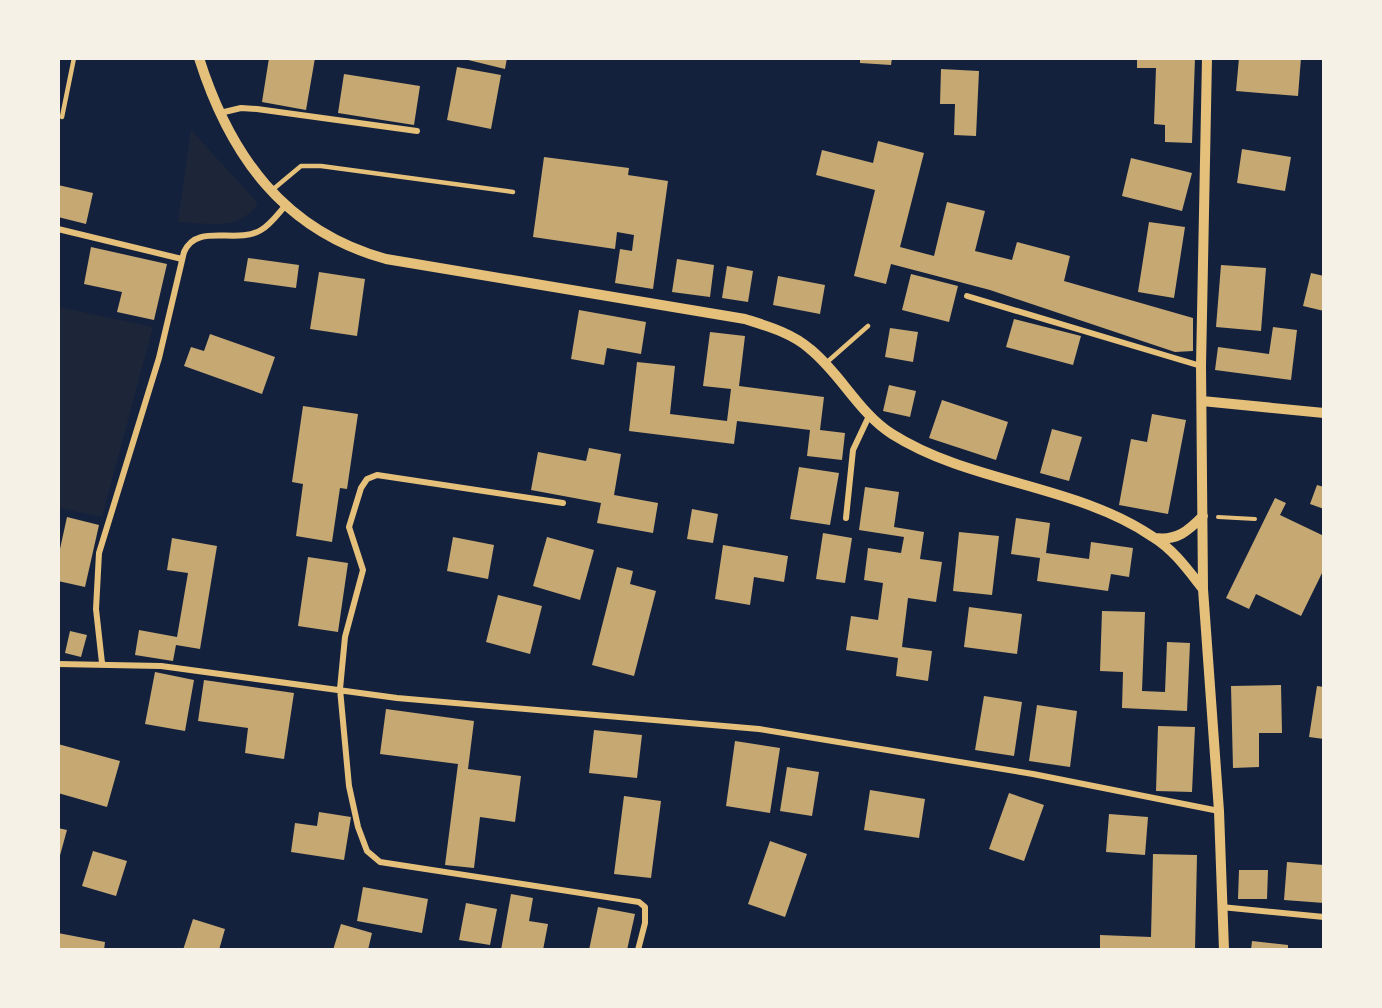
<svg xmlns="http://www.w3.org/2000/svg" width="1382" height="1008" font-family="'Archivo Narrow',sans-serif">
  <rect width="100%" height="100%" fill="#14213d"/>
  <path fill="#1d2539" d="M191,130l67,73c-18,29 -50,20 -80,19z
    M59,307l94,20 -51,190 -43,-9z"/>
  <path fill="#c6a872" d="M269,58h46l-9,52 -44,-8z
    M460,58h47l-2,11z
    M860,58h32l-1,7 -31,-2z
    M1137,58h58l-3,85 -27,-1v-17l-11,-1 2,-56h-19z
    M1239,58h62l-3,38 -62,-5z
    M457,67l44,8 -10,54 -44,-9z
    M941,69l38,2 -3,65 -22,-1 1,-31h-15z
    M344,74l76,12 -6,39 -76,-12z
    M878,141l46,12 -24,94 34,9 13,-54 38,9 -10,40 37,9 5,-18 53,14 -6,25 129,37v33l-18,1 -185,-62 -99,-26 -5,20 -32,-8 21,-86 -59,-15 6,-25 51,13z
    M1242,149l49,8 -6,34 -48,-8z
    M544,157l85,11 -1,7 40,6 -15,108 -38,-6 5,-34 12,2 2,-16 -17,-3 -2,17 -82,-12z
    M1131,158l61,15 -10,38 -60,-15z
    M58,185l35,8 -7,31 -28,-7z
    M1149,222l36,5 -11,71 -36,-6z
    M91,247l76,17 -13,56 -37,-8 5,-20 -38,-8z
    M248,258l51,7 -3,23 -52,-7z
    M677,259l37,6 -4,32 -38,-5z
    M1221,265l45,3 -5,63 -45,-4z
    M727,266l26,5 -5,31 -26,-4z
    M319,272l46,7 -8,57 -47,-7z
    M1311,273l13,3v35l-21,-5z
    M911,274l47,12 -9,36 -47,-12z
    M778,276l47,9 -5,29 -47,-9z
    M579,310l67,12 -5,32 -34,-6 -3,17 -33,-6z
    M1014,319l67,17 -8,29 -67,-18z
    M1273,327l24,3 -6,50 -76,-10 3,-23 51,7z
    M890,328l28,4 -5,30 -28,-5z
    M710,332l35,4 -6,50 85,11 -4,33 25,3 -3,27 -35,-4 3,-26 -73,-9 -3,23 -105,-13 8,-69 38,4 -5,48 57,7 4,-32 -28,-3z
    M210,334l65,23 -13,37 -78,-28 7,-19 13,4z
    M889,385l27,6 -6,26 -27,-6z
    M942,400l66,22 -12,38 -67,-22z
    M303,406l55,8 -11,75 -7,-1 -8,54 -36,-6 7,-52 -11,-2z
    M1152,414l34,6 -18,94 -49,-9 12,-66 16,3z
    M1052,429l30,8 -13,44 -29,-8z
    M589,448l32,6 -7,41 44,8 -5,30 -56,-10 4,-20 -70,-13 7,-38 48,9z
    M799,467l40,6 -9,52 -40,-6z
    M1317,485l7,2v22l-14,-5z
    M865,487l34,5 -5,35 30,5 -4,27 22,3 -6,40 -28,-4 -6,49 30,4 -4,30 -32,-5 2,-18 -52,-8 5,-34 27,4 5,-37 -19,-3 4,-32 33,5 3,-16 -45,-7z
    M1275,498l11,5 -6,12 44,21v33l-23,47 -45,-22 -7,15 -23,-11z
    M692,509l26,5 -5,29 -26,-4z
    M67,517l32,8 -14,62 -27,-6v-23z
    M1016,518l34,5 -4,30 43,6 2,-17 42,6 -4,29 -18,-3 -3,17 -71,-10 3,-23 -29,-4z
    M959,532l40,4 -7,59 -39,-4z
    M823,533l29,5 -7,45 -29,-4z
    M453,537l41,8 -6,34 -41,-8z
    M547,537l47,13 -14,50 -47,-14z
    M172,538l45,8 -17,103 -24,-4 -3,16 -38,-6 4,-25 38,7 11,-64 -21,-3z
    M723,545l65,11 -4,26 -30,-5 -4,28 -35,-6z
    M308,557l40,6 -10,69 -40,-6z
    M617,567l16,4 -3,13 26,7 -22,85 -42,-11z
    M498,595l44,11 -12,48 -44,-12z
    M969,607l53,7 -5,40 -53,-7z
    M1102,611l43,1 -3,79 23,1 2,-50 23,1 -3,68 -65,-3 1,-36 -23,-1z
    M70,631l17,4 -6,22 -16,-4z
    M155,672l39,8 -9,51 -40,-7z
    M204,680l90,13 -10,66 -39,-6 3,-25 -50,-7z
    M1281,685l1,48h-23v34l-26,1 -2,-82z
    M1317,686l7,1v52l-15,-2z
    M984,696l38,6 -8,54 -39,-6z
    M1037,705l40,6 -7,56 -41,-6z
    M386,709l88,12 -6,48 53,7 -6,46 -35,-5 -6,51 -29,-3 13,-101 -78,-10z
    M1158,726l37,1 -3,65 -36,-1z
    M594,730l48,5 -5,43 -48,-5z
    M735,741l45,7 -10,65 -44,-7z
    M58,744l62,17 -13,46 -49,-14z
    M787,767l32,5 -7,44 -32,-5z
    M870,790l55,9 -6,39 -55,-8z
    M1009,793l35,12 -20,56 -35,-12z
    M624,796l37,5 -10,77 -37,-4z
    M319,812l32,5 -7,43 -53,-8 4,-29 22,3z
    M1109,814l39,3 -3,38 -39,-3z
    M58,828l9,2 -8,29h-1z
    M770,841l37,13 -22,63 -37,-13z
    M93,851l34,10 -11,35 -34,-10z
    M1153,854l44,1 -2,95h-95v-15l51,2z
    M1287,862l37,3v38l-40,-3z
    M1239,870h29l-1,29h-29z
    M363,887l65,12 -6,34 -65,-12z
    M511,894l22,4 -4,23 19,3 -5,26h-42z
    M466,903l31,6 -7,36 -31,-5z
    M598,907l37,7 -8,36h-38z
    M193,919l32,10 -6,21h-36z
    M341,924l31,9 -4,17h-35z
    M58,933l47,9 -1,8h-46z
    M1252,941l36,4v5h-37z"/>
  <g fill="none" stroke-linecap="round" stroke-linejoin="round">
    <path stroke="#e5c07b" stroke-width="4" d="M1218,517l37,2"/>
    <path stroke="#e5c07b" stroke-width="4.5" d="M62,117l12,-59
      M271,191l30,-25h20l192,26
      M826,363l42,-37"/>
    <path stroke="#e5c07b" stroke-width="6" d="M220,113l21,-5 16,1 160,22
      M58,229l124,30
      M967,296l234,70
      M563,503l-186,-28 -10,4 -6,9 -12,39 14,43 -18,67 -5,52 9,97 9,41 9,24 13,11 259,40 6,5v16l-7,27
      M846,518l7,-68 16,-34
      M102,663l-6,-54 3,-56 60,-195 25,-106c13,-30 52,-7 77,-22 9,-5 17,-16 24,-24
      M58,664l103,2 236,32 362,31 274,45 186,37
      M1221,907l103,10"/>
    <path stroke="#e5c07b" stroke-width="10" d="M199,58c31,98 85,173 187,201l359,60c22,7 47,14 65,30 31,25 48,63 82,85 79,50 183,50 261,103 21,13 35,33 50,52
      M1207,58l-6,308 2,223 16,222 5,139
      M1202,401l122,12
      M1155,538c22,3 33,-7 48,-22"/>
  </g>
  <rect width="1382" height="1008" fill="none" stroke="#f6f1e7" stroke-width="120"/>
</svg>
